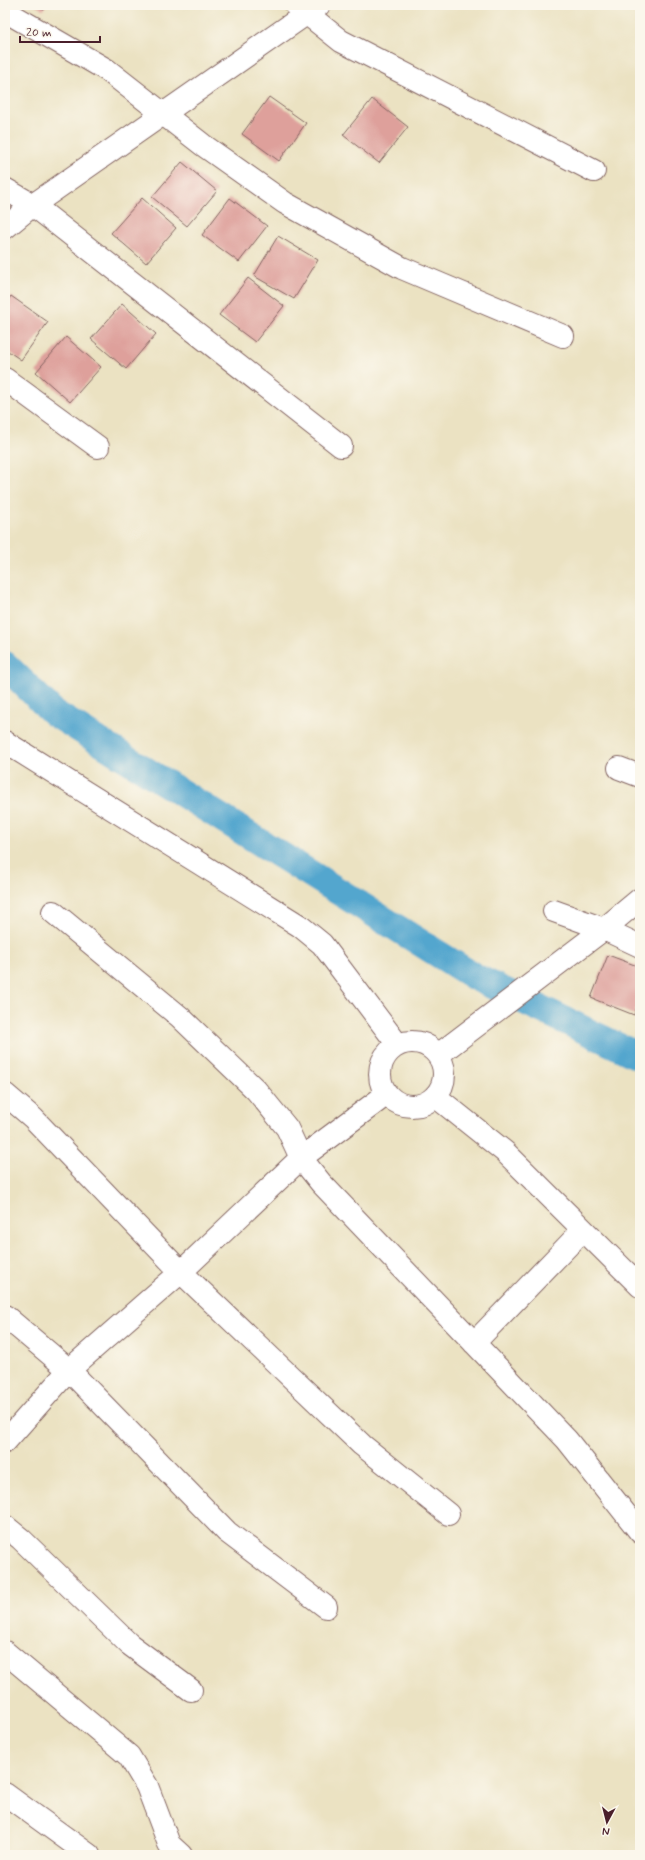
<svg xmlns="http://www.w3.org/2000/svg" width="645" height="1860" font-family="Mynerve,sans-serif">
  <rect width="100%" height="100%" fill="#fbf7ec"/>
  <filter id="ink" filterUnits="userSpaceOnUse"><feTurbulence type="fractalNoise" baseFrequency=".025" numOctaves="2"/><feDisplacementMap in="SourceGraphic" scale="8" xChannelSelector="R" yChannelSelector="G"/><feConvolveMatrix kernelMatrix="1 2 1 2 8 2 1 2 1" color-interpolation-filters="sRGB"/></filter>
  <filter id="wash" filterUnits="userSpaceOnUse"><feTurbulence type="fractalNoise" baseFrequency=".012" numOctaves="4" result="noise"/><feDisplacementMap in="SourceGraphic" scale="16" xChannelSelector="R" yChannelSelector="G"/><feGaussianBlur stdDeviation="0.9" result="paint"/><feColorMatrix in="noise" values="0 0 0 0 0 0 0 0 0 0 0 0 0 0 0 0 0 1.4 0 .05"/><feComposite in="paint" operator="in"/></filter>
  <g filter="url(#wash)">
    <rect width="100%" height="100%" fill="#ebe2c2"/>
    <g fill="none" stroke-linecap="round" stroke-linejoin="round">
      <path stroke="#52a6ce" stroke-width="28" d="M5,665l49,48 421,264 165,80"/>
    </g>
    <g id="blocks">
      <path fill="#dea09b" d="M34,5h12l-2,5z
        M269,97l37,26 -27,38 -37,-27z
        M372,99l36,28 -29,36 -36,-28z
        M182,162l35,29 -30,35 -35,-29z
        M142,198l34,30 -30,35 -35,-30z
        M230,198l37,28 -28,36 -37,-27z
        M278,236l40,24 -24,39 -40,-23z
        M248,278l36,28 -29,36 -36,-27z
        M11,296l37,26 -27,38 -16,-11v-45z
        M122,304l34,30 -30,35 -35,-30z
        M66,337l35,30 -31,35 -34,-30z
        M608,955l32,12v32l-6,16 -43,-17z"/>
    </g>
  </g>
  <g filter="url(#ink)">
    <use href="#blocks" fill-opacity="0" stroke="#826360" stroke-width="1"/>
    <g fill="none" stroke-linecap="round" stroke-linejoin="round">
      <defs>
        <path id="street" d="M296,5l45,36 253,130
          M5,11l102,59 96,75 82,58 117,65 161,68
          M5,189l28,16 308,241
          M5,228l28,-23 286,-200
          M5,379l93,68
          M5,742l295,184 22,18 76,101
          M619,768l21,8
          M554,911l50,18 36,17
          M53,912l127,105 76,73 31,38 14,30 20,25 246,257 73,92
          M380 1074a32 32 0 1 1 64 0a32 32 0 1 1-64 0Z
          M438,1055l166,-126 36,-30
          M5,1094l28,24 148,154 181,173 86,69
          M435,1096l70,56 135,134
          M5,1316l64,54 158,162 99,75
          M474,1343l109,-113
          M5,1442l64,-72 112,-98 120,-114 86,-64
          M5,1526l16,13 108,105 62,46
          M5,1652l124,104 18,30 22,58 12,11
          M5,1794l84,61"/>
      </defs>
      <use href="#street" stroke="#826360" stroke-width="24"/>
      <use href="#street" stroke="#fff" stroke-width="22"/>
    </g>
  </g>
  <rect width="645" height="1860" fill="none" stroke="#fbf7ec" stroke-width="20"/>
  <g transform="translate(607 1822) rotate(187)" stroke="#fbf7ec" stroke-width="3" paint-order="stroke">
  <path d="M0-3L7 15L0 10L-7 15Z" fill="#4a1f2b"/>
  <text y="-6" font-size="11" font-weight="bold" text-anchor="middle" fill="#4a1f2b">N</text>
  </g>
  <path d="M20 36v6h80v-6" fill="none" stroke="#4a1f2b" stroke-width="2"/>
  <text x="26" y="36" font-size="12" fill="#4a1f2b" stroke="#fbf7ec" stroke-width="3" paint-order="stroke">20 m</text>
</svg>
